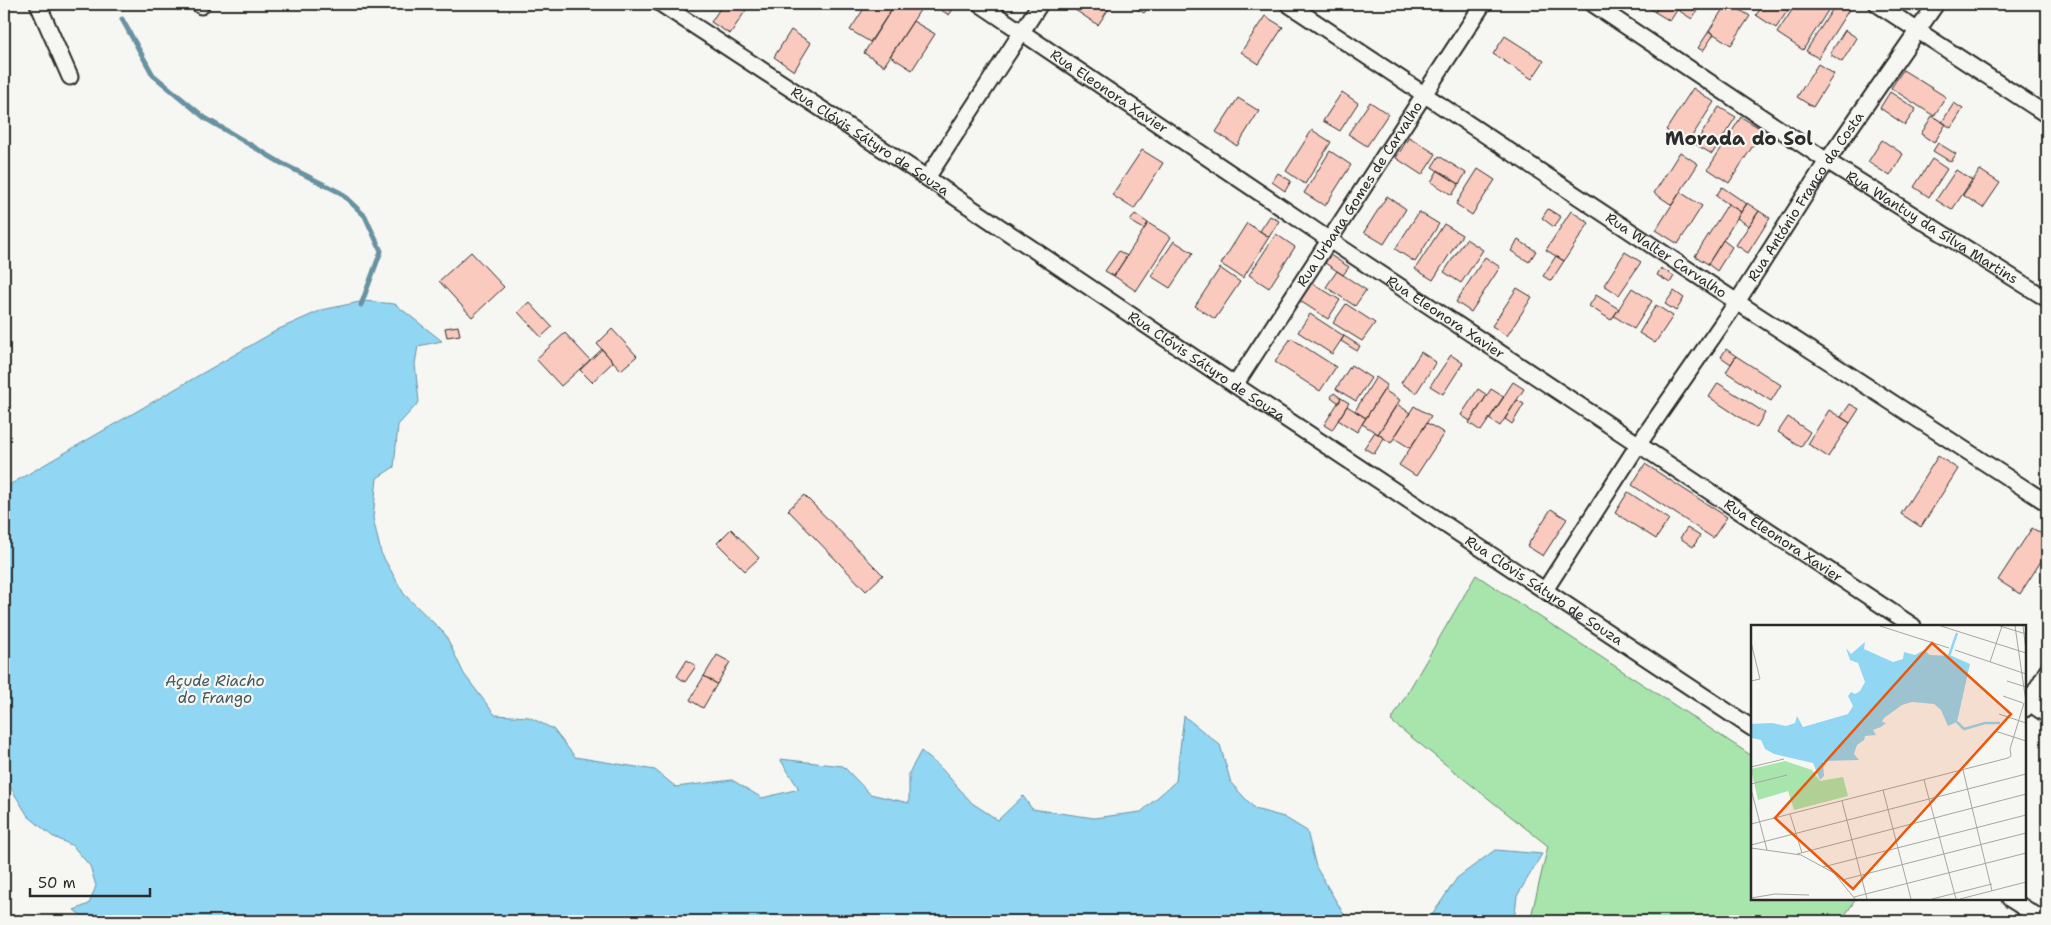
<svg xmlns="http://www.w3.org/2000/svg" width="2051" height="925" font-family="'Shantell Sans',sans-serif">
  <rect width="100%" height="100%" fill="#f6f6f2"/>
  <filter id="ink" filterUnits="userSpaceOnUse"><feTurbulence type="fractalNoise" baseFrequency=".02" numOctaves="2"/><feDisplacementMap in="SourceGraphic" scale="10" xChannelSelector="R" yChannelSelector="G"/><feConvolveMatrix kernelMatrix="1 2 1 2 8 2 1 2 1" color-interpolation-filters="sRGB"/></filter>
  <g filter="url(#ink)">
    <path fill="#a7e5ad" stroke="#69886c" d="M1476,575l276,181v143h104l-15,22h-311l18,-75 -157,-125z"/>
    <path fill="#91d6f2" stroke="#6892a2" d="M364,301l31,3 47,37 -24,5 -3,18 4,38 -21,23 -4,42 -17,11 -4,40 8,35 23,41 41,40 19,40 31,41 34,2 24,12 22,28 80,13 21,17 56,-7 30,18 37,-9 -19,-30 63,7 27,28 39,9v-30l12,-22 19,16 32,36 26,17 25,-24 9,13 62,9 47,-6 35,-31 8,-65 36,29 11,38 24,26 29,8 23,14 9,36 27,46 8,8h-1262l-15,-11 15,-6 7,-18 -6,-20 -17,-20 -21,-10 -24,-20 -24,-39v-25l2,-10h-2v-254l275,-159 43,-19z
      M1495,850l47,4 -25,42 -3,25h-86l29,-43z"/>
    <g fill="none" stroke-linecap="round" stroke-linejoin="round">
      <path stroke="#6892a2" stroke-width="5" d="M122,19l31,56 52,43 76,45 60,30 24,23 16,35 -20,54"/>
    </g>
    <path fill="#f9cabd" stroke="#2b2b2b" d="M723,4h27l-20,30 -19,-12z
      M867,4h28l-25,38 -20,-12z
      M895,4h29l-40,62 -20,-13z
      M938,4h10l6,4 -5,7 -13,-8z
      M1070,4h42l-14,21 -29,-19z
      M1129,4h15l5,3 -5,6z
      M1643,4h17l-5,8z
      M1660,4h21l-11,17 -15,-9z
      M1681,4h20l-9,15 -14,-9z
      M1726,4h4l20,12 -19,29 -22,-14z
      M1764,4h28l-16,24 -20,-13z
      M1796,4h36l-29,46 -26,-17z
      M1836,4h8l6,4 -32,50 -12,-7z
      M1265,16l18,11 -24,37 -18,-12z
      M913,21l22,13 -23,36 -22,-14z
      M791,30l20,13 -17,28 -20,-14z
      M1845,30l12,8 -15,24 -12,-8z
      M1709,31l5,3 -11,17 -5,-3z
      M1505,36l39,25 -12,18 -39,-25z
      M1818,64l16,10 -21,33 -16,-10z
      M1903,70l43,27 -12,19 -43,-28z
      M1693,88l21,14 -27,42 -21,-14z
      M1342,92l16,11 -18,28 -17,-10z
      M1890,92l26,17 -11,16 -25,-17z
      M1238,98l21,13 -22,35 -21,-14z
      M1370,102l18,12 -21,32 -19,-12z
      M1954,103l9,6 -12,19 -9,-6z
      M1719,107l17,10 -24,37 -17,-10z
      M1932,116l14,8 -12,19 -13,-9z
      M1741,117l22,13 -34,53 -21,-14z
      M1312,130l19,12 -26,42 -19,-13z
      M1409,137l27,17 -14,21 -26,-17z
      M1882,140l21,14 -13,22 -22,-14z
      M1938,143l18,11 -5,8 -18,-11z
      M1142,150l21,13 -29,46 -22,-14z
      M1330,151l21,14 -26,41 -21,-13z
      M1680,152l18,12 -26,41 -18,-12z
      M1439,156l27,17 -7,11 -27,-17z
      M1932,159l15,10 -18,28 -15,-10z
      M1478,169l17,11 -23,35 -16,-11z
      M1438,170l21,14 -7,11 -21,-13z
      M1956,170l16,10 -20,30 -16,-10z
      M1980,170l20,13 -17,25 -20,-13z
      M1278,173l13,8 -6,10 -13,-9z
      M1722,187l25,17 -6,8 -25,-16z
      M1680,192l22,14 -24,38 -22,-14z
      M1387,196l19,13 -22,35 -20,-12z
      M1747,203l12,8 -10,15 -12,-8z
      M1728,204l13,8 -33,52 -13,-8z
      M1548,209l13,8 -7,10 -12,-9z
      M1571,211l18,12 -25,38 -18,-11z
      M1759,211l11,7 -22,35 -12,-8z
      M1419,212l20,12 -24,38 -20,-13z
      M1135,214l13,9 -4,6 -14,-8z
      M1270,216l9,5 -10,16 -9,-6z
      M1148,223l23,14 -35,54 -22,-15z
      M1247,223l22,14 -26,41 -22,-14z
      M1444,224l18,11 -29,45 -18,-11z
      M1276,234l19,13 -26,41 -20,-13z
      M1466,239l17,11 -22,33 -17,-11z
      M1518,240l18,11 -7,11 -18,-11z
      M1723,240l9,7 -15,24 -9,-7z
      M1174,241l19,12 -23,35 -19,-12z
      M1119,251l8,5 -13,20 -9,-5z
      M471,252l33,35 -32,30 -33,-36z
      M1625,252l16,10 -22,33 -15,-10z
      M1330,255l19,12 -6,8 -18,-12z
      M1556,256l8,5 -13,20 -8,-5z
      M1485,257l15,10 -29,45 -15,-10z
      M1220,268l20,14 -25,37 -20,-13z
      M1661,268l13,8 -4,7 -13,-8z
      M1337,271l29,19 -11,16 -29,-19z
      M1312,283l28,17 -12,19 -28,-18z
      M1517,288l15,9 -25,39 -15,-10z
      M1632,288l20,13 -18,28 -20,-13z
      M1674,291l10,7 -8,13 -11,-7z
      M1596,295l23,14 -8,11 -22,-14z
      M529,302l23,25 -11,10 -23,-25z
      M1346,304l29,19 -13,18 -29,-18z
      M1656,305l17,11 -18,27 -16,-10z
      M1310,314l34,22 -12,18 -34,-22z
      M458,326l2,9 -13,2 -2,-9z
      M612,329l25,27 -16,14 -24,-26z
      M565,333l25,27 -29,26 -25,-27z
      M1344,336l16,10 -3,5 -16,-10z
      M1291,338l45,29 -16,24 -45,-29z
      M602,349l11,13 -21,20 -12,-12z
      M1726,349l10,7 -5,8 -10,-7z
      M1421,352l15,10 -20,31 -15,-10z
      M1451,355l12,8 -20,31 -13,-8z
      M1736,356l45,29 -10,16 -45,-29z
      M1351,365l20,13 -15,23 -20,-12z
      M1376,377l11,8 -21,33 -11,-7z
      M1513,382l11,7 -24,37 -11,-7z
      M1718,383l47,30 -9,15 -47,-31z
      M1478,389l9,6 -17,26 -9,-6z
      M1491,389l13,8 -23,34 -12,-8z
      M1384,390l16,10 -22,34 -16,-10z
      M1334,393l7,5 -2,5 -8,-6z
      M1341,398l8,5 -17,27 -8,-5z
      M1517,400l7,4 -12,20 -7,-5z
      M1397,404l13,9 -19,30 -13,-9z
      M1850,404l9,5 -9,14 -9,-6z
      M1347,406l19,12 -9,14 -19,-12z
      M1414,406l17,10 -21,32 -16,-10z
      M1829,410l21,13 -22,34 -20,-13z
      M1788,417l22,15 -9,15 -23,-15z
      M1427,423l17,10 -28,43 -17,-11z
      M1375,432l9,6 -10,16 -10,-6z
      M1938,456l20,13 -37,58 -20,-13z
      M1645,464l82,53 -14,21 -81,-53z
      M1628,492l41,27 -13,20 -41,-26z
      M804,495l79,80 -17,16 -78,-81z
      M1551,509l16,10 -24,37 -16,-10z
      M1687,528l13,8 -7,11 -13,-9z
      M2032,528l15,9v15l-27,42 -22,-14z
      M731,529l28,29 -14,13 -28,-28z
      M717,655l13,7 -13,22 -13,-8z
      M687,660l9,6 -11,16 -8,-6z
      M704,676l13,8 -14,24 -13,-8z"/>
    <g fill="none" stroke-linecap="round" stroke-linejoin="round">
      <defs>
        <g id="street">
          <path d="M38,4l32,73"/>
          <path d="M199,4l2,2"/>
          <path id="s1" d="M661,4l266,174 308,207 517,343"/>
          <path id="s2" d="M980,4l348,235 585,387"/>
          <path id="s3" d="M1288,4l449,298 310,201"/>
          <path id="s4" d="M1593,4l234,157 220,138"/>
          <path d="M1877,4l170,111"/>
          <path d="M927,178l113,-174"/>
          <path id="s5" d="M1235,385l248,-381"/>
          <path id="s6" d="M1545,590l93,-145 99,-143 90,-141 109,-157"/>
          <path d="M2025,700l22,15"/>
          <path d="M2025,709l22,-38"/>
          <path d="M2010,899l35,22"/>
        </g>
      </defs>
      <use href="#street" stroke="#2b2b2b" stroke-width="19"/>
      <use href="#street" stroke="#f6f6f2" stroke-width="15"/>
    </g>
  </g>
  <g text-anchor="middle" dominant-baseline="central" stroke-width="4.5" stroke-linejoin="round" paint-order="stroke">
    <g font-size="14" fill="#2b2b2b" stroke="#f6f6f2">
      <text stroke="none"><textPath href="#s2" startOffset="156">Rua Eleonora Xavier</textPath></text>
      <text stroke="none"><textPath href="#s1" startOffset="250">Rua Clóvis Sátyro de Souza</textPath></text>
      <text stroke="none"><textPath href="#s5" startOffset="228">Rua Urbana Gomes de Carvalho</textPath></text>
      <text stroke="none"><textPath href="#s6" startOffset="472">Rua António Franco da Costa</textPath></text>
      <text stroke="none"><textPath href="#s4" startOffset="406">Rua Wantuy da Silva Martins</textPath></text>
      <text stroke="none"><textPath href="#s3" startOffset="454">Rua Walter Carvalho</textPath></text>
      <text stroke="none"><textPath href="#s2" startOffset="561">Rua Eleonora Xavier</textPath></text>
      <text stroke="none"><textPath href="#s1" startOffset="655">Rua Clóvis Sátyro de Souza</textPath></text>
      <text stroke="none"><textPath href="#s2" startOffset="966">Rua Eleonora Xavier</textPath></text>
      <text stroke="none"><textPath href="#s1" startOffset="1060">Rua Clóvis Sátyro de Souza</textPath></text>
    </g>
    <g font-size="15" font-style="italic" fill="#44565d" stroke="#f6f6f2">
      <text x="215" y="681">Açude Riacho<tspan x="215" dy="17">do Frango</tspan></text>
    </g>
    <g font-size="19" font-weight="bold" fill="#2b2b2b" stroke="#f6f6f2">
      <text x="1739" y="138">Morada do Sol</text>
    </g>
  </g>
  <g transform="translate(1751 625)">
    <rect width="275" height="275" fill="#f6f6f2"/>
    <path d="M34,136l27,9 8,11 23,-4 5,19 -54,14 -6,-19 -30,9 -7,-31z" fill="#a7e5ad"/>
    <path d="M114,17l-1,7 29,13 10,-3 1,-7 11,3 9,-5 6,5 22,1 18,8 -13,58 -9,4 -7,-16 -7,-6 -22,-2 -10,3 -18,13 -2,4 4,1 -5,4 -8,3 3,5 -11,1 -1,4 -7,5 -3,9 5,6 -36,1 1,15 -4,4 -7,-17 -39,-9 -9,-5 -4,-9 -10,-2v-14l21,-1 14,3 9,-3 2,-7 6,11 45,-13 5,-8 -5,-10 3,-4 4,2 5,-3 5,-9 -7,-19 -8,-3 -4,-12 5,6z" fill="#91d6f2"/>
    <path fill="none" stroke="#91d6f2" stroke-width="2.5" d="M198,31l8,-23M206,97l7,7 21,-6h15"/>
    <path fill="none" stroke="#a5a5a2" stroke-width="1" d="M129,1l69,22M190,1l85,27M249,1l26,8M264,1l11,76M272,1l3,25M204,25l71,24M239,37l12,-36M0,56l9,-2 -9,-37M256,56l19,6M252,71l20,7M248,89l27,9M244,106l31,10M0,142l33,-8M212,145l29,121M173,155l32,119M0,159l36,-9M0,164l16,61M132,165l28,109M91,176l25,98M39,189l12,39M0,199l257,-66 3,-2 -1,-7 14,-46M0,220l275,-71M0,223l50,7 33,18 21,26M46,229l229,-60M72,242l203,-52M91,255l184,-47M103,272l172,-44M0,273l24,-4 34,1M181,274l60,-15M209,274l66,-17"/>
    <path fill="#e8590c" fill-opacity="0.15" stroke="#e8590c" stroke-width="2.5" d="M181,18l79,71 -158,175 -78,-71z"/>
    <rect width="275" height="275" fill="none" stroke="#2b2b2b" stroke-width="2.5"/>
  </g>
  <rect width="2051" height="925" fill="none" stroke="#f6f6f2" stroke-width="20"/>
  <rect x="10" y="10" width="2031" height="905" fill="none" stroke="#2b2b2b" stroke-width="2" filter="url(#ink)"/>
  <path d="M30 888v8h120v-8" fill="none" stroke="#2b2b2b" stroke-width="2.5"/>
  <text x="38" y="888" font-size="15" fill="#2b2b2b" stroke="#f6f6f2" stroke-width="4" paint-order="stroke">50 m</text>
</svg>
